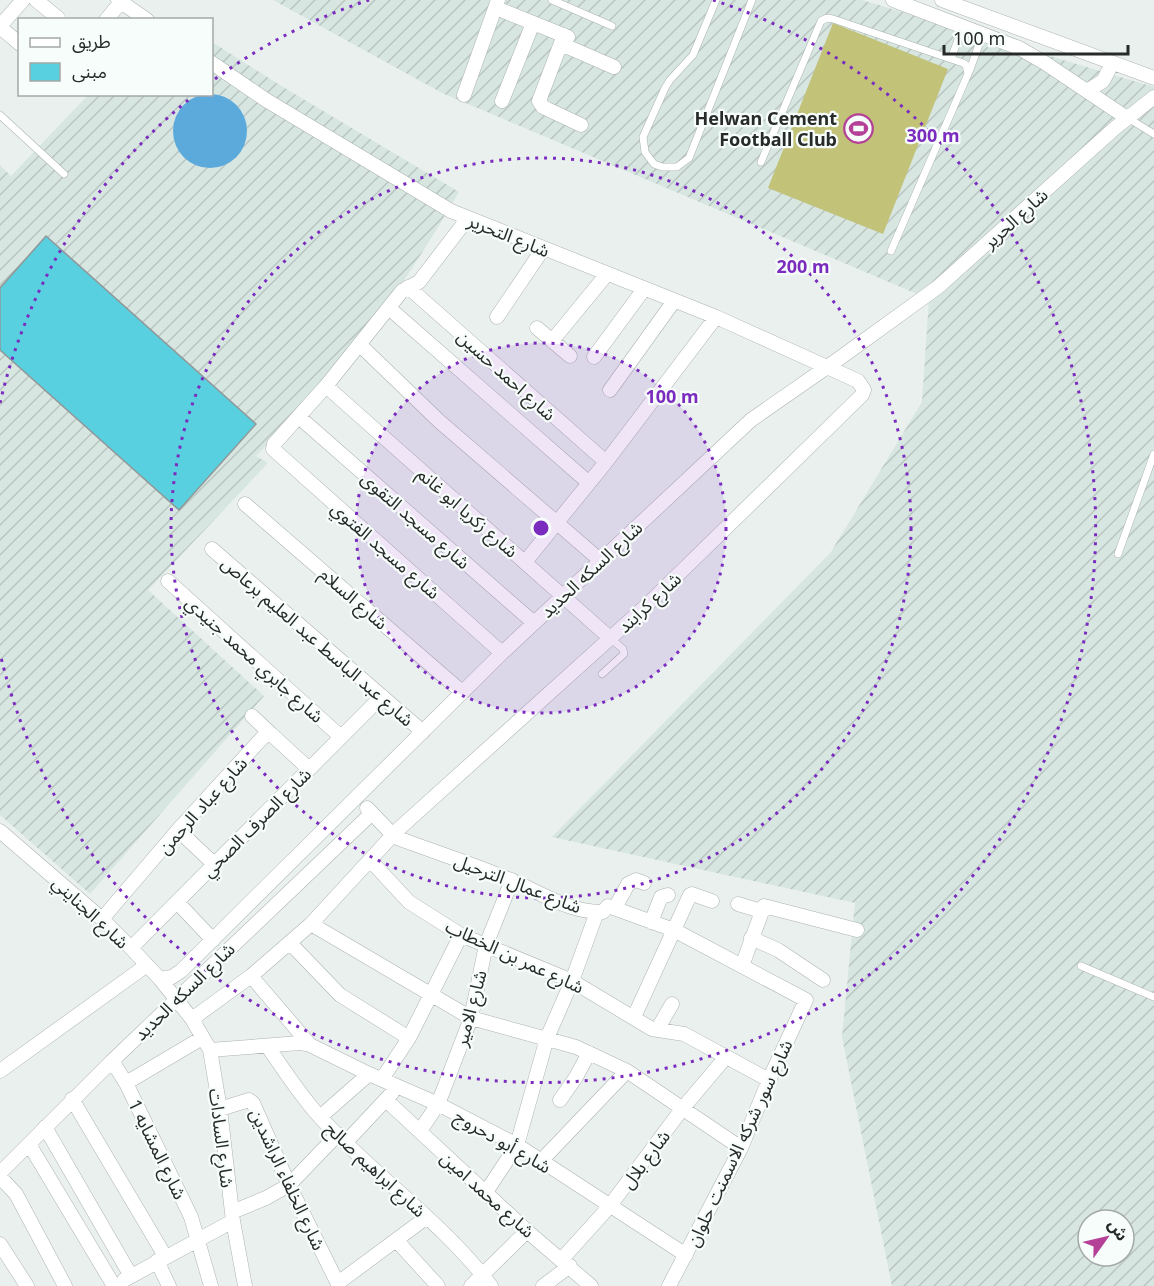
<svg xmlns="http://www.w3.org/2000/svg" width="1154" height="1286" font-family="'Noto Sans','Noto Sans Arabic',sans-serif">
  <defs>
    <pattern id="industrial-furrows" width="10" height="10" patternUnits="userSpaceOnUse" patternTransform="scale(1.5)"><rect width="10" height="10" fill="#d7e6e1"/><path d="M-1 1l2-2M0 10L10 0M9 11l2-2" fill="none" stroke="#b9c5c1"/></pattern>
  </defs>
  <rect width="100%" height="100%" fill="#e9f0ee"/>
  <path fill="url(#industrial-furrows)" fill-rule="evenodd" d="M273,0h589l292,87v1199h-262l-50,-249 13,-134 -303,-66 279,-285 91,-150 7,-103 -487,-206zM1088,1220h36v36h-36z
    M212,42l71,45 176,105 -27,45 -71,110 -105,109 12,7 -120,127 116,106 -174,198 -90,-79v-650l11,11 77,-81 124,-1z"/>
  <path fill="#c2c279" d="M833,23l115,46 -65,165 -115,-46z"/>
  <path fill="#5ca9dc" d="M173 131a37 37 0 1 1 74 0a37 37 0 1 1-74 0Z"/>
  <path fill="#59d0df" stroke="#909798" stroke-width="1.5" d="M46,236l210,188 -77,86 -179,-160v-62z"/>
  <g fill="none" stroke-linecap="round" stroke-linejoin="round">
    <defs>
      <path id="lane" d="M552,0l60,26
        M716,0l-23,55 -23,25 -5,8 -22,49 2,15 9,12 8,3h15l12,-9 63,-158
        M951,59l12,-33
        M969,72l14,-38
        M0,115l64,59
        M1128,118l26,16
        M761,162l60,-141 6,-3 6,1 130,44 3,2 2,9 -77,177
        M1118,554l36,-100
        M602,674l22,-20 -1,-5 -13,-11
        M1081,966l73,31"/>
      <path id="street" d="M36,0l22,18
        M118,0l29,20
        M893,0l126,48 26,15 82,55
        M942,0l212,78
        M496,8l72,29
        M106,20l15,-18
        M0,26l23,-26
        M0,27l20,17
        M564,35l-25,66 4,6 38,18
        M561,44l53,23
        M212,63l54,37 185,111 265,106 142,64 6,9 -2,5 -215,210 -255,230
        M1087,91l16,-10 9,-17
        M464,95l34,-95
        M502,101l31,-78
        M468,218l-49,64 -17,9 -76,95 -52,58 -1,5 229,204
        M408,287l198,175
        M389,308l200,175
        M497,317l46,-68
        M537,328l33,28
        M552,341l55,-67
        M360,345l79,76 162,140
        M594,357l50,-68
        M326,386l284,252
        M610,390l64,-89
        M299,417l235,206
        M245,504l217,188
        M212,549l211,183
        M525,562l81,-100 110,-145
        M168,581l173,156
        M252,716l19,18
        M178,830l36,34
        M0,831l102,88 29,29 29,31 32,40 18,31 10,59 13,112 12,65
        M392,836c40,15 81,28 121,45 28,12 58,32 90,31l5,-6 66,24 132,70 -37,80 -28,68 -72,138
        M370,860l39,42 52,33 111,46 80,48 32,5 85,46
        M177,902l36,38
        M738,904l23,7
        M615,908l13,-24 8,-4 8,3
        M102,919l76,-89 85,-93 8,-3 38,35
        M651,922l10,-25 7,-2
        M311,924l160,94 105,29 51,24 114,77
        M751,938l27,12 45,30
        M290,943l50,52 69,43
        M131,948l251,-252
        M742,966l22,-60 93,24
        M251,976l59,69
        M160,979l12,-2 9,-6 321,-318 249,-233 89,-62 98,-71 177,-159 39,-31
        M634,1017l56,-122 2,-1 20,7
        M192,1019l59,-43 60,-52 80,-87v-4l-24,-25
        M657,1030l15,-26
        M268,1047c16,23 32,48 51,69 55,60 123,105 172,170
        M210,1050l90,-7 10,2 59,29 69,30 79,41 169,110
        M112,1061l14,22 65,134 20,69
        M0,1071l147,-106
        M382,1079l27,-41 52,-103
        M126,1083l76,-45
        M72,1099l93,157
        M386,1100l141,131 64,55
        M560,1100l16,-23 13,-24
        M220,1109l29,-9 4,3 36,82 50,101
        M320,1117l49,-43
        M45,1127l86,149
        M420,1131l18,-27 33,-86 15,-73 26,-65
        M346,1142l46,-49
        M29,1144l85,142
        M541,1161l86,-90
        M0,1173l112,-112 260,-248
        M0,1177l16,17 49,92
        M486,1192l31,-47 30,-107 25,-57 25,-69
        M232,1212l34,-14 23,-13 49,-51
        M396,1240l42,46
        M0,1244l27,42
        M562,1259l47,-52 73,-98 44,-52
        M157,1261l12,25
        M124,1280l109,-59
        M338,1283l89,-66
        M471,1286l56,-55
        M543,1286l27,-20"/>
    </defs>
    <use href="#lane" stroke="#acb3b0" stroke-width="8"/>
    <use href="#street" stroke="#acb3b0" stroke-width="15"/>
    <use href="#lane" stroke="#fff" stroke-width="7"/>
    <use href="#street" stroke="#fff" stroke-width="14"/>
  </g>
  <circle cx="541" cy="528" r="185" fill="#7b2cbf" fill-opacity=".12"/>
  <g fill="none" stroke="#7b2cbf" stroke-width="3" stroke-dasharray="3 6">
    <circle cx="541" cy="528" r="185"/>
    <circle cx="541" cy="528" r="370"/>
    <path d="M0 403A555 555 0 0 1 192 97M215 79A555 555 0 0 1 369 0M713 0A555 555 0 1 1 0 653"/>
  </g>
  <defs>
    <symbol id="stadium-ring" viewBox="-11 -11 22 22"><circle r="9.5" fill="#f6fdfb" stroke="#b44098" stroke-width="1.5"/><path d="M0-5a6.5 5 0 1 0 0 10a6.5 5 0 1 0 0-10ZM-3.5-1.8h7v3.6h-7Z" fill="#b44098"/></symbol>
  </defs>
  <g fill-rule="evenodd">
    <use href="#stadium-ring" x="842" y="112" width="33" height="33"/>
  </g>
  <g text-anchor="middle" dominant-baseline="central" stroke-width="4.5" stroke-linejoin="round" paint-order="stroke">
    <g font-size="18" font-weight="bold" fill="#272a29" stroke="#f6fdfb" text-anchor="end">
      <text x="837" y="118">Helwan Cement<tspan x="837" dy="21">Football Club</tspan></text>
    </g>
    <g font-size="18" fill="#272a29" stroke="#f6fdfb">
      <text transform="translate(1015 218) rotate(-42)">شارع الحرير</text>
      <text transform="translate(509 235) rotate(22)">شارع التحرير</text>
      <text transform="translate(507 375) rotate(42)">شارع احمد حسين</text>
      <text transform="translate(468 512) rotate(41)">شارع زكريا ابو غانم</text>
      <text transform="translate(416 520) rotate(41)">شارع مسجد التقوى</text>
      <text transform="translate(386 550) rotate(41)">شارع مسجد الفتوي</text>
      <text transform="translate(591 569) rotate(-43)">شارع السكه الحديد</text>
      <text transform="translate(354 598) rotate(41)">شارع السلام</text>
      <text transform="translate(649 602) rotate(-43)">شارع كرابند</text>
      <text transform="translate(318 641) rotate(41)">شارع عبد الباسط عبد العليم برعاص</text>
      <text transform="translate(255 659) rotate(42)">شارع جابري محمد جنيدي</text>
      <text transform="translate(202 805) rotate(-48)">شارع عباد الرحمن</text>
      <text transform="translate(256 822) rotate(-45)">شارع الصرف الصحي</text>
      <text transform="translate(518 883) rotate(21)">شارع عمال الترحيل</text>
      <text transform="translate(91 912) rotate(43)">شارع الجنايني</text>
      <text transform="translate(515 956) rotate(25)">شارع عمر بن الخطاب</text>
      <text transform="translate(184 991) rotate(-44)">شارع السكه الحديد</text>
      <text transform="translate(470 1008) rotate(-75)">شارع الامير</text>
      <text transform="translate(222 1138) rotate(83)">شارع السادات</text>
      <text transform="translate(503 1141) rotate(30)">شارع أبو دحروج</text>
      <text transform="translate(739 1143) rotate(-65)">شارع سور شركه الاسمنت حلوان</text>
      <text transform="translate(158 1149) rotate(64)">شارع المشايه 1</text>
      <text transform="translate(645 1159) rotate(-53)">شارع بلال</text>
      <text transform="translate(376 1169) rotate(43)">شارع ابراهيم صالح</text>
      <text transform="translate(288 1179) rotate(65)">شارع الخلفاء الراشدين</text>
      <text transform="translate(488 1194) rotate(42)">شارع محمد امين</text>
    </g>
  </g>
  <circle cx="541" cy="528" r="9" fill="#7b2cbf" stroke="#f6fdfb" stroke-width="3"/>
  <g font-size="18" text-anchor="middle" font-weight="bold" fill="#7b2cbf" stroke="#f6fdfb" stroke-width="4.5" stroke-linejoin="round" paint-order="stroke">
    <text x="933" y="142">300 m</text>
    <text x="803" y="273">200 m</text>
    <text x="672" y="403">100 m</text>
  </g>
  <rect x="18" y="18" width="195" height="78" fill="#f6fdfb" stroke="#a3a9a7" stroke-width="1.5"/>
  <rect x="30" y="38" width="30" height="9" fill="#ffffff" stroke="#a3a9a7" stroke-width="1.5"/>
  <text x="72" y="48" font-size="18" fill="#272a29">طريق</text>
  <rect x="30" y="63" width="30" height="18" fill="#59d0df" stroke="#a3a9a7" stroke-width="1.5"/>
  <text x="72" y="78" font-size="18" fill="#272a29">مبنى</text>
  <g transform="translate(1106 1238) rotate(56)"><circle r="28" fill="#f6fdfb" stroke="#a3a9a7" stroke-width="1.5"/>
  <path d="M0-4.5L10 22L0 15L-10 22Z" fill="#b44098"/>
  <text y="-9" font-size="16" font-weight="bold" text-anchor="middle" fill="#272a29">ش</text>
  </g>
  <path d="M944 45v9h184v-9" fill="none" stroke="#272a29" stroke-width="3"/>
  <text x="953" y="45" font-size="18" fill="#272a29" stroke="#f6fdfb" stroke-width="4.5" paint-order="stroke">100 m</text>
</svg>
